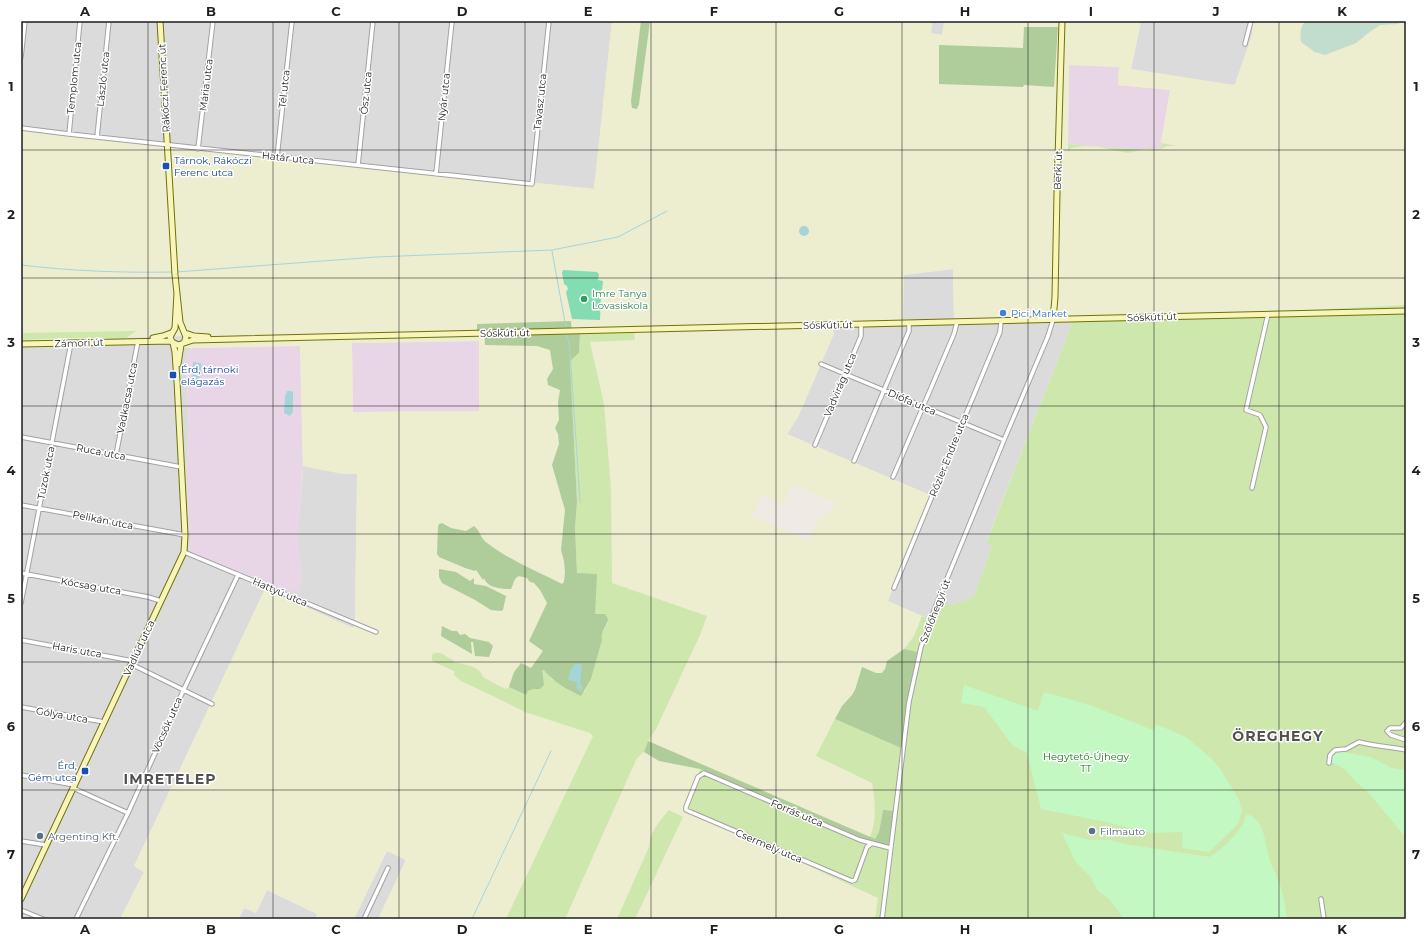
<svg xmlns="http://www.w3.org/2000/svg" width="1427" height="940" font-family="Montserrat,sans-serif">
  <rect width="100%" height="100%" fill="#efeae4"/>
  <path fill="#dcdbdb" d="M21,21h591l-18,168 -573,-60z
    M932,21h12l-1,14 -12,-1z
    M1141,21h112l-1,14 -17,49 -2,1 -102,-16z
    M953,269l1,51 117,-3v9l-85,216 6,3 -18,51 -22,9 -20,15 -45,-19 43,-106 -143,-61 11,-17 23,-53 11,-41 72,-48z
    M182,336v12h10l-6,8 3,73 -3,41 5,82 79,34 22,3 8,3 1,-32h-2v-41l4,-53 40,8 14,-1 -2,150 -2,5 -88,-39 -131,277 10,6 -24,47h-99v-578z
    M387,851l19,9 -28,59h-24z
    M267,890l50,24 -2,5h-76l5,-12 12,6z"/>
  <path fill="#e8d6e6" d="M1069,65l50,2 -1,18 52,5 -10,59 -13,-1 -7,2 -72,-6z
    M479,341v70l-126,1 -1,-69z
    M300,346l3,125h-1l-3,48v40l2,1 -1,33 -8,-4 -4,3 -14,-5 -4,-1 -79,-34 -5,-82 3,-41 -3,-73 6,-8z"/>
  <path fill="#ededd0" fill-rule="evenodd" d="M612,21h320l-1,12 11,2 2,-14h197l-10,48 102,16 2,-1 17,-49 1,-14h153v284l-132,7 -320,8 -1,-51 -49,6 -1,46 -70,2 1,11 -36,83 -11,17 143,61 -42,106 34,15 -8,20 -10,13 -15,10 -3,4 -3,9 -4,2 -3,-1 -14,-5 -7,22 -3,5 -10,11 -26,50 56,27 2,14 1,30 -5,10 -222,-96 8,-12 44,-94 7,-19 -95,-33 -1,-94 -7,-85 -14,-63 44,-1v-7l-62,1 -1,-13 -87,9 1,15 52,1 13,3 3,20 -6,10 13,11 -2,12 1,18 -4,8 3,6 1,10 -7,21 13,45 -4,40 3,11 1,11 -1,10 -2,2 -65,-33 -15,-12 -5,-10 -5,-3 -6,5 -15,-3 -9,-5 -3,1 -1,3 -1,27 2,3 26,11 11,2 9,9 1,4 10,5 11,1 5,-2 2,-8 5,-3 8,2 5,5h2l6,7 7,13 -18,37 14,11 -12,17 -17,4 -5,15 -4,2 -22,-12 -2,-5 -4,-3 -23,-6v-2l-7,-5 7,15 41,26 30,15 65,21 3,3 -87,183h-128l28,-59 -19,-9 -33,68h-39l2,-5 -50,-24 -11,23 -12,-5 -5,11h-119l24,-47 -10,-6 131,-277 88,39 2,-6 2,-148h-14l-40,-8 -3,-120 -118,2v-12l-161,5v-212l573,60zM1069,65l50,2 -1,18 52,5 -10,59 -13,-1 -7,2 -72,-6zM479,341v70l-126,1 -1,-69zM793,484l42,19 -2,6 -15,11 -9,20 -57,-23 10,-22 21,10z
    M644,752l7,5 16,6 33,6 -16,39 194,90 -3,21h-240l48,-102 -14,-7 -20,28v8l-32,73h-52l71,-159 4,-5z"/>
  <path fill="#cee7ac" d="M1161,143l16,3h-10l-9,4 -13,-1 -17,4 -29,-6 -16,-1 -12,2 -3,4v-8l72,6 7,-2 13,1z
    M1406,305v614h-531l3,-21 -194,-90 16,-39 169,73 20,4 -6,-36 -4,22 -4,8 -5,-3c7,-17 5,-36 2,-54l-56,-27 19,-37 66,29 7,-47 9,-48 -13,-4 10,-13 8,-20 10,4 8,-19 12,4 22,-9 18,-51 -6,-2 85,-217v-9l203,-5z
    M136,331l-10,7h-58l-47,2v-7z
    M634,333l1,7 -45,2 14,62 7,85 1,94 95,33 -7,19 -44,94 -8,12 -4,11 -4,3 -4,5 -71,159h-59l87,-183 -3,-3 -65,-21 -30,-15 -34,-16 -7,-6v-4l-22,-10v-6l2,-2h7l13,8v2c5,-1 20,4 23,6 3,2 5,5 6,8l22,12 4,-2 16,8 3,-4 5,-2h7l2,-19h3l6,9 33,13 7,-13 11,-39 -1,-5 7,-12 -13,-8 -18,-42 -2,-45 2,-26 -7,-141 9,-8 1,-19z
    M669,810l14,7 -48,102h-18l32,-72c1,-16 10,-25 20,-37z"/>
  <path fill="#aecd9a" d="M641,21h9l-11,83 -2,5 -5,-1 -1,-7z
    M1024,27h34l-4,60 -30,-2 -1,2 -84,-3v-39l84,3z
    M571,321l1,13h8l-1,19 -9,8 7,141 -2,26 2,45 20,1 -2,40h10l3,5c-1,8 -8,12 -6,21l-11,39 -10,17c-14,-7 -27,-13 -37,-26h-2l2,15 -4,4h-7l-5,2 -2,4 -17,-8 5,-15 7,-9 10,5 12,-17 -14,-10 18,-38 -7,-13 -6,-7 -4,-1 -3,-4 -8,-2c-6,3 -5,8 -8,13 -10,0 -24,-1 -27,-11l-1,2 -7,-10 -1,1 -10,-3 -26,-11 -2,-3 1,-27 1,-3 3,-1 9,5 15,3 8,-5c6,4 6,12 13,17 22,17 50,28 75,41l2,-2 1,-10 -1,-11 -3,-11 4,-40 -13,-45 7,-21 -1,-10 -3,-6 4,-8 -1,-18 2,-12 -12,-5 -1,-6 6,-10 -3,-19 -13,-4 -52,-1 -1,-15h-7v-6z
    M439,569l17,3 14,9 4,-3v6l12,2 20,10 -3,14 -2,1 -10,-1 -16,-10 -33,-17 -3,-6z
    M442,626l10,5h5l3,4 5,-1 5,4 19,4 4,4 -4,11 -14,-1 -2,-14h-2l1,12 -31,-18z
    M904,649l13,3 -9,49 -7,47 -66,-29 7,-13 10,-11 3,-5 7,-23 14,6h6l3,-4 2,-8z
    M648,741l227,98 4,-7 4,-22 12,1 -6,35 -20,-4 -169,-73 -41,-8 -15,-9z"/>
  <path fill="#c2dcce" d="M1306,21h96l-4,3 -18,1 -13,9 -11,9 -31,12 -10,-3 -14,-10c-1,-8 -1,-16 5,-21z"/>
  <path fill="#c3f8c2" d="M964,685l74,26 6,-19 46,13 63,25 3,-6 30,13 25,21 10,12 18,30 3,10 -3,12 -4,5 -26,25 -27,-4 1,-16 -31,1 -46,-11 -65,-13 -14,-56 -14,-7 -29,-39 -23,-4z
    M1337,751l33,6 22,11 14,2v68l-37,-45 -14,-12 -10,-12 -14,-7c-2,-5 1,-10 6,-11z
    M1246,814c18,3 19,29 23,43 1,7 6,13 8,20 6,13 8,28 10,42h-164l-6,-10 -8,-10 -11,-8 -8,-15 -15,-15 -13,-28 28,7h20l15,4 85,13c13,-9 34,-27 36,-43z"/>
  <path fill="#84dcb2" d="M563,270l34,2 2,2 -1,6 5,1 -1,9h-1l-2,3 2,1 -1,26 -28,-1 -6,-27 2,-3 -1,-3 -3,-2 -2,-11z"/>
  <path fill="#a6d4db" d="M799 231a5 5 0 1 1 10 0a5 5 0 1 1-10 0Z
    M193,362l8,1c1,6 -1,11 -2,17h-7z
    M287,391h4l2,1v20l-3,4 -6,-3 1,-17z
    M575,664h5l2,3 -2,16 3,5 -2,3c-4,-1 -5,-6 -4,-9l-9,-2 3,-11z"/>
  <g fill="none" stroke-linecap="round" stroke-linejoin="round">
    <path stroke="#a6d4db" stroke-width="1" d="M552,251l14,77
      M21,265c50,6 101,8 152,7
      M176,272l200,-15 176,-7 66,-13 49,-26
      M567,334l3,16 10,152
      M472,919l79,-168"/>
    <defs>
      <path id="street" d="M1245,44l6,-23
        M21,57l4,-36
        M21,128l48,6 463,50 17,-163
        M69,134l11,-113
        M97,137l12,-116
        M198,149l15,-128
        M277,157l15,-136
        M358,165l15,-144
        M436,174l16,-153
        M821,364l183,76
        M21,437l160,30
        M815,445l46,-109v-12
        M116,455l22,-114
        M854,461l52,-123 3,-7v-8
        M893,477l61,-143 3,-12
        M1252,488l14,-61 -6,-12 -14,-5 22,-96
        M21,505l164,30
        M184,552l192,80
        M21,573l127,24 13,4
        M894,588l106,-256 1,-11
        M21,603l50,-260
        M21,640l112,21
        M131,664l81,40
        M21,707l83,15
        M1406,722l-5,6h-11l-3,3 4,4 15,5
        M1329,763l1,-8 5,-5 11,-1 13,-7c16,4 31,5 47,8
        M21,775l53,10
        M73,788l55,25
        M21,841l25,4
        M871,844l-4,3 -12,33 -3,1 -166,-71v-3l12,-30 6,-4 156,67 30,8
        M1321,899l3,20
        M21,910l22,9
        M76,919l52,-106 56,-124 54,-114
        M364,919l24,-51
        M882,919l27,-217 12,-55 14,-39 69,-168 44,-104 5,-16"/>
      <path id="secondary" d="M160,21l15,254 5,47 6,15 -2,6 -6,2 -6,-3 -2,-5 5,-9 2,-35
        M1053,320l2,-23 2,-104 5,-172
        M185,333l9,3 14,1
        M153,338l10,-2 8,-3
        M184,343l9,-3 1213,-29
        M21,344l150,-3
        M178,364l3,-19
        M21,899l163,-347 1,-17 -8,-154 -2,-29 -2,-9"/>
    </defs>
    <use href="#street" stroke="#a2a2a2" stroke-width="5.5"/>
    <use href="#secondary" stroke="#707208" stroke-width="7"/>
    <use href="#street" stroke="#fff" stroke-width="3.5"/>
    <use href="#secondary" stroke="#f7f5ba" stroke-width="5"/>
  </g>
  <path fill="none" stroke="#1e1e1e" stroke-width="1" stroke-opacity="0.55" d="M148,21v898M273,21v898M399,21v898M525,21v898M651,21v898M776,21v898M902,21v898M1028,21v898M1154,21v898M1279,21v898M21,150h1385M21,278h1385M21,406h1385M21,534h1385M21,662h1385M21,790h1385"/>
  <g fill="#1a4fb4" stroke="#fff" stroke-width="1.5">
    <rect x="162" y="162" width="8" height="8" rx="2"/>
    <rect x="169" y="371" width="8" height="8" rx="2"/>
    <rect x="81" y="767" width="8" height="8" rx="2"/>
  </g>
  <circle fill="#2e9e5b" stroke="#fff" stroke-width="1.5" cx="584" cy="299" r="4"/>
  <circle fill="#3f7fe0" stroke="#fff" stroke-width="1.5" cx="1003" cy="313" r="4"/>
  <g fill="#5c6f8a" stroke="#fff" stroke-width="1.5">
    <circle cx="1092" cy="831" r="4"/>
    <circle cx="40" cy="836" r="4"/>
  </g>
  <g text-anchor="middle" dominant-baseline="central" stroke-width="3" stroke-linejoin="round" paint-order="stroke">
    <g font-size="10" fill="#1e1e1e" stroke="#fff">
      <text transform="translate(74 78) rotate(-84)">Templom utca</text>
      <text transform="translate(103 79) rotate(-84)">László utca</text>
      <text transform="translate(206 85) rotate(-83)">Mária utca</text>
      <text transform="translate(164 88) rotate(-93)">Rákóczi Ferenc út</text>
      <text transform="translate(284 89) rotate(-84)">Tél utca</text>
      <text transform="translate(366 93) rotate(-84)">Ősz utca</text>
      <text transform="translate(444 97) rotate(-84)">Nyár utca</text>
      <text transform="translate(540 102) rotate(-84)">Tavasz utca</text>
      <text transform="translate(288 158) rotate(6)">Határ utca</text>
      <text transform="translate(1058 170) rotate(-88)">Berki út</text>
      <text transform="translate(1152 317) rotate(-2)">Sóskúti út</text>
      <text transform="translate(828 325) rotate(-1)">Sóskúti út</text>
      <text transform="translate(505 333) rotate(-1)">Sóskúti út</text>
      <text transform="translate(79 343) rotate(-2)">Zámori út</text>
      <text transform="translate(840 385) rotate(-67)">Vadvirág utca</text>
      <text transform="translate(127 398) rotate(-79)">Vadkacsa utca</text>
      <text transform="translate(912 402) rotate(23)">Diófa utca</text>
      <text transform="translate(101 452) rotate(11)">Ruca utca</text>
      <text transform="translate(949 455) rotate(-68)">Rőzler Endre utca</text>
      <text transform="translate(46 473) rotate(-79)">Túzok utca</text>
      <text transform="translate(103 520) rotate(11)">Pelikán utca</text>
      <text transform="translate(91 586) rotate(10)">Kócsag utca</text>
      <text transform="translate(280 592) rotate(23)">Hattyú utca</text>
      <text transform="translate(935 611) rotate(-69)">Szőlőhegyi út</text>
      <text transform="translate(139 648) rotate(-65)">Vadlúd utca</text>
      <text transform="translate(77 650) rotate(10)">Haris utca</text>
      <text transform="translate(62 715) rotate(10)">Gólya utca</text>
      <text transform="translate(167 725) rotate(-66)">Vöcsök utca</text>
      <text transform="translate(797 813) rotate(23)">Forrás utca</text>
      <text transform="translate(769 846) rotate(23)">Csermely utca</text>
    </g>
    <g font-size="10" fill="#164399" stroke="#fff" text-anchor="start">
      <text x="174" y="160">Tárnok, Rákóczi<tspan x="174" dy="12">Ferenc utca</tspan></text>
      <text x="181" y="369">Érd, tárnoki<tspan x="181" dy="12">elágazás</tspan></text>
      <text x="77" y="765" text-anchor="end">Érd,<tspan x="77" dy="12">Gém utca</tspan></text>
    </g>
    <g font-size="10" fill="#27864d" stroke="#fff" text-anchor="start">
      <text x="592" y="293">Imre Tanya<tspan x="592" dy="12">Lovasiskola</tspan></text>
    </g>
    <g font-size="10" fill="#366cbe" stroke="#fff" text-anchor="start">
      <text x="1011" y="313">Pici Market</text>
    </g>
    <g font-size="10" fill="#0f790f" stroke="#fff">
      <text x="1086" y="756">Hegytető-Újhegy<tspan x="1086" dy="12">TT</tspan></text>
    </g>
    <g font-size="10" fill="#4e5e75" stroke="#fff" text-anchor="start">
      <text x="1100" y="831">Filmauto</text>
      <text x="48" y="836">Argenting Kft.</text>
    </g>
    <g font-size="14" font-weight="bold" letter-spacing="1" fill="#515151" stroke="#fff">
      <text x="1278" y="736">ÖREGHEGY</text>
      <text x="170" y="779">IMRETELEP</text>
    </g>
  </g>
  <rect width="1427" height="940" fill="none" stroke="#ffffff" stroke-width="44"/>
  <rect x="22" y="22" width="1383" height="896" fill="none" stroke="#1e1e1e" stroke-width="1.5"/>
  <g font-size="13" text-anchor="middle" font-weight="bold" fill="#1e1e1e">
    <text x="85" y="16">A</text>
    <text x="211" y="16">B</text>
    <text x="336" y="16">C</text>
    <text x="462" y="16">D</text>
    <text x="588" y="16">E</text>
    <text x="714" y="16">F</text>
    <text x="839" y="16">G</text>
    <text x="965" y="16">H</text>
    <text x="1091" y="16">I</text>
    <text x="1216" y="16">J</text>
    <text x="1342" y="16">K</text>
    <text x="11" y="91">1</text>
    <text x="1416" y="91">1</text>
    <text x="11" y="219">2</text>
    <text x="1416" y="219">2</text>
    <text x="11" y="347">3</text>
    <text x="1416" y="347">3</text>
    <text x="11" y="475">4</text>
    <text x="1416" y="475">4</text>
    <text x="11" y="603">5</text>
    <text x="1416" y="603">5</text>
    <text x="11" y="731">6</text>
    <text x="1416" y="731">6</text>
    <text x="11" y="859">7</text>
    <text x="1416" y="859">7</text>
    <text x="85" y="934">A</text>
    <text x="211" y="934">B</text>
    <text x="336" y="934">C</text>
    <text x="462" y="934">D</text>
    <text x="588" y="934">E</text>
    <text x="714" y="934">F</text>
    <text x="839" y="934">G</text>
    <text x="965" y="934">H</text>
    <text x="1091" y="934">I</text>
    <text x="1216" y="934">J</text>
    <text x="1342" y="934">K</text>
  </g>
</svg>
